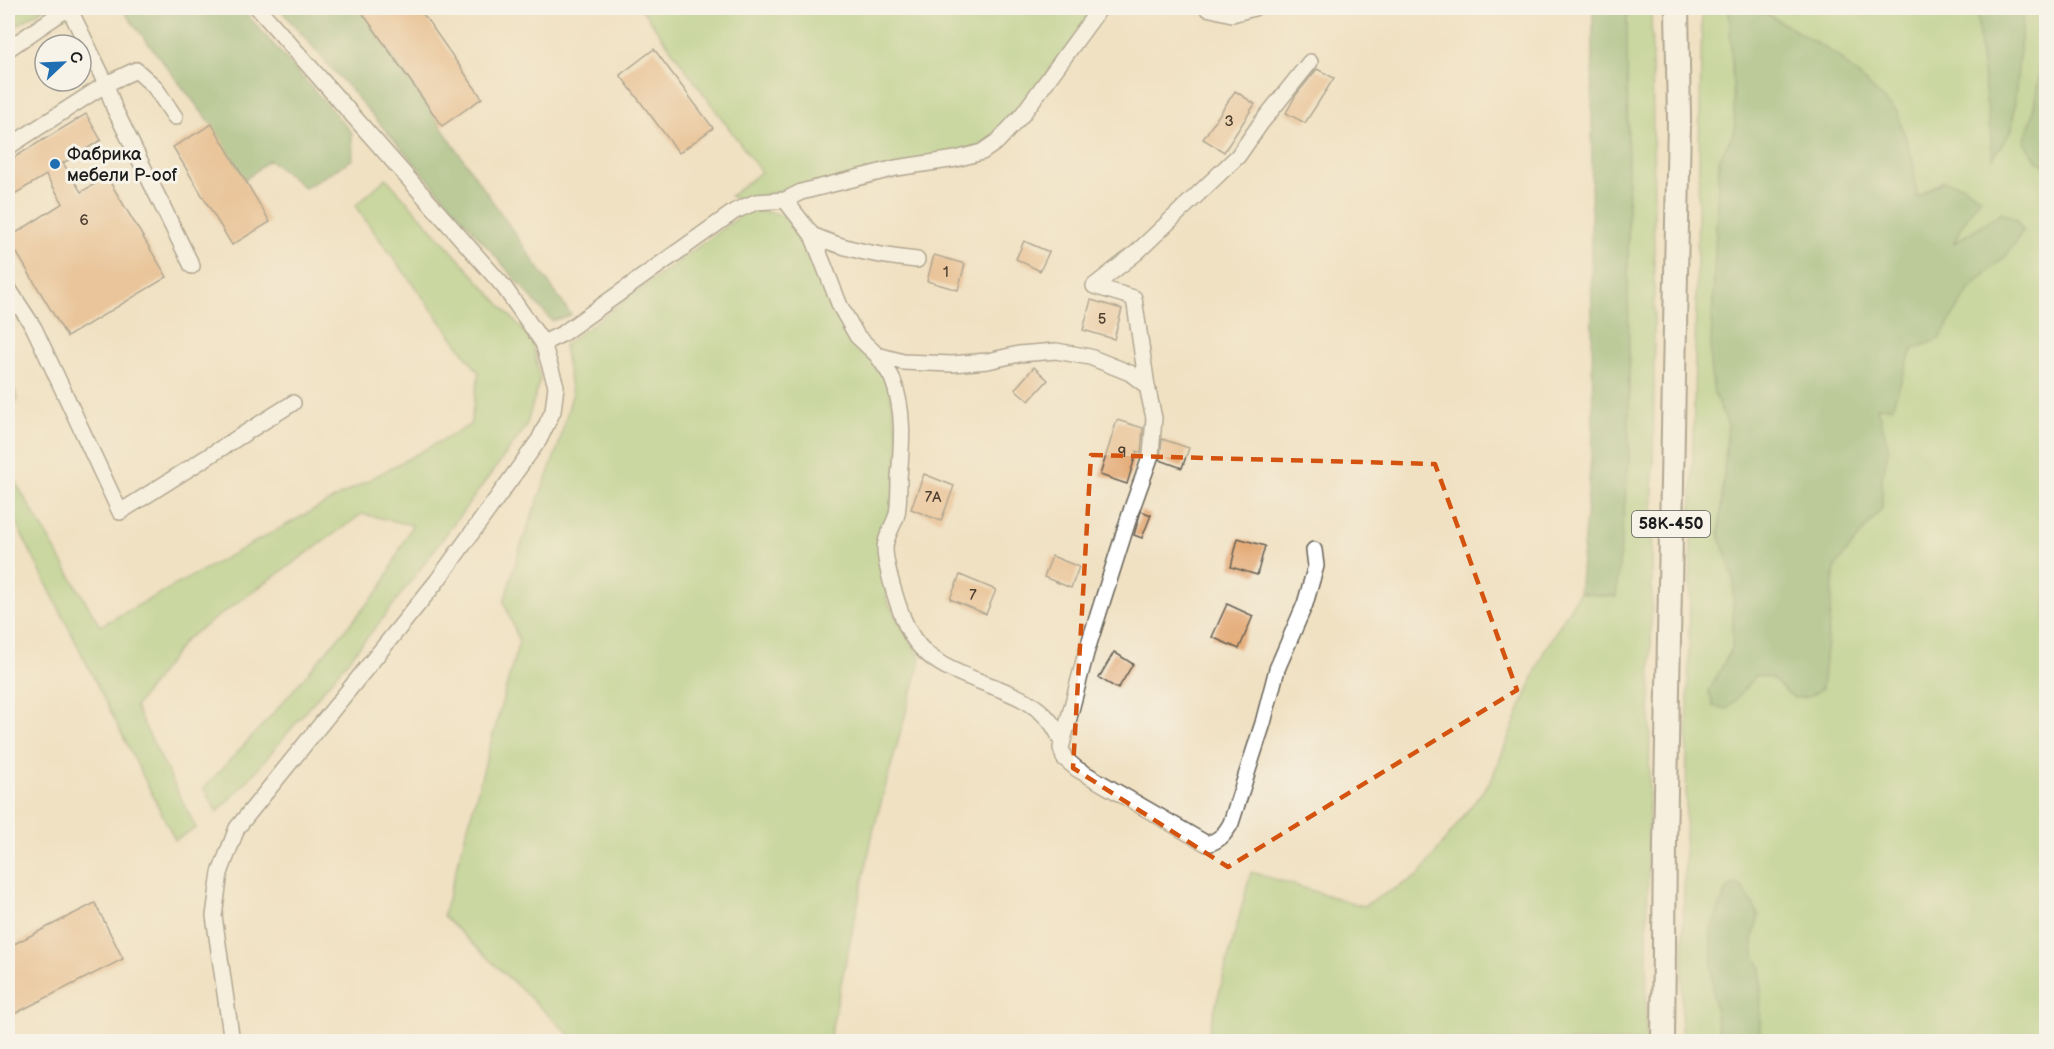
<svg xmlns="http://www.w3.org/2000/svg" width="2054" height="1049" font-family="'Balsamiq Sans',sans-serif">
  <rect width="100%" height="100%" fill="#f7f3e8"/>
  <filter id="ink" filterUnits="userSpaceOnUse"><feTurbulence type="fractalNoise" baseFrequency=".0167" numOctaves="2"/><feDisplacementMap in="SourceGraphic" scale="12" xChannelSelector="R" yChannelSelector="G"/><feConvolveMatrix kernelMatrix="1 2 1 2 8 2 1 2 1" color-interpolation-filters="sRGB"/></filter>
  <filter id="wash" filterUnits="userSpaceOnUse"><feTurbulence type="fractalNoise" baseFrequency=".008" numOctaves="4" result="noise"/><feDisplacementMap in="SourceGraphic" scale="24" xChannelSelector="R" yChannelSelector="G"/><feGaussianBlur stdDeviation="1.35" result="paint"/><feColorMatrix in="noise" values="0 0 0 0 0 0 0 0 0 0 0 0 0 0 0 0 0 1.4 0 .05"/><feComposite in="paint" operator="in"/></filter>
  <g filter="url(#wash)">
    <rect width="100%" height="100%" fill="#f0e1c3"/>
    <path fill="#9bc977" stroke="#5c724a" stroke-width="1.5" d="M8,8h37l-37,23z
      M641,8h459l-108,136 -189,45 -24,2 -37,11 -12,-6 31,-24z
      M1627,8h24c8,344 -2,689 -5,1033l-440,1 45,-170 112,34 55,-30 73,-96 53,-129 35,-58 36,4 14,-141z
      M1702,8h344v1033l-365,1z
      M386,178l146,162 8,39 -14,48 -142,190 -133,160 -34,35 -13,-24 66,-71 111,-129 31,-63 -50,-11 -177,126 -50,67 61,121 -21,12 -167,-333v-38l92,157 370,-201 9,-52 -124,-167z
      M747,211c21,0 38,0 52,17l43,93 46,58 11,63 -7,69 -11,26 6,64 34,57 -47,170 -45,213h-253l-133,-125 76,-275 -15,-39 16,-54 38,-101 14,-52 -8,-50z
      M10,377l8,23 -10,7v-29z"/>
    <path fill="#7cad68" stroke="#4c6442" stroke-width="1.5" d="M121,8h120l111,125 1,26 -48,29 -36,-28 -24,20 -34,-56z
      M279,8h80l212,307 -19,6z
      M1593,8h34l2,448 -13,141 -37,-4 14,-157 -2,-203z
      M1729,8h14l26,7 66,39 62,58 16,49 4,36 26,-16 19,4 18,13 -19,29 -7,16 48,-31 14,7 7,12 -17,25 -35,31 -32,52 -27,11 -20,57h-15l12,42 -7,29v30l-47,59 -13,121 -13,9 -15,1 -23,-20 -15,-3 -28,34 -15,-3 -4,-15 23,-43 2,-68 -15,-46 9,-109 -14,-31 -4,-28 9,-206 16,-30z
      M1978,8h46l-12,122 -19,28 -15,-128z
      M2046,38v127l-9,-4 -13,-19 8,-25z
      M1736,884l7,4 16,27 -6,23 1,16 7,14 -1,73h-40l-7,-46 -2,-64 14,-38 4,-6z"/>
    <g id="blocks">
      <path fill="#e2a36b" d="M359,8h60l63,90 -40,28z
        M654,49l59,79 -34,25 -59,-78z
        M1317,69l17,9 -29,45 -19,-10 10,-18z
        M1235,91l20,13 -31,48 -21,-13z
        M86,114l15,26 -38,23 18,29 26,-15 60,100 -100,60 -59,-99 55,-35 -17,-28 -38,23v-37z
        M212,124l58,98 -38,23 -59,-98z
        M1024,241l25,11 -9,19 -24,-12z
        M934,255l31,9 -7,26 -31,-9z
        M1091,300l31,9 -8,30 -31,-9z
        M1034,367l14,13 -19,21 -14,-12z
        M1117,420l26,8 -2,25 -4,-2 -10,33 -27,-9z
        M1162,439l27,9 -7,20 -22,-8z
        M924,474l30,12 -13,35 -30,-12z
        M1141,511l10,4 -9,23 -8,-3z
        M1238,538l27,8 -8,29 -26,-8z
        M1052,556l27,11 -8,21 -27,-11z
        M960,575l36,15 -10,24 -36,-15z
        M1227,604l26,12 -14,33 -27,-12z
        M1114,652l19,12 -15,25 -19,-11z
        M95,903l28,56 -115,58v-70z"/>
    </g>
  </g>
  <g filter="url(#ink)">
    <use href="#blocks" fill-opacity="0" stroke="#666156" stroke-width="1.5"/>
    <g fill="none" stroke-linecap="round" stroke-linejoin="round">
      <defs>
        <path id="minor" d="M1207,8l25,6 22,-6
          M8,49l60,-41
          M175,117l-21,-31 -18,-16 -30,14 8,24 78,158
          M8,147l98,-63 -37,-76
          M785,200l16,-8 95,-24 60,-9 26,-7 16,-11 24,-26 78,-107
          M812,235c34,15 68,21 105,25
          M8,288l26,40 86,184 173,-109
          M543,343l19,-9 173,-123 21,-9 29,-2 27,35 28,71 17,30 20,19 26,7 49,2 36,-3 31,-7 37,-3 34,6 40,16 17,13 7,32 -3,37 -19,53 -46,145 -25,95 3,10 13,11 130,75c12,-3 18,-10 24,-21l32,-100 14,-54 28,-65 11,-38 -2,-16
          M877,355c5,8 11,15 15,23 13,32 10,66 7,100 0,11 0,25 -2,36 -3,11 -12,23 -12,34 0,18 14,63 22,79 31,68 131,46 155,116
          M1147,386l-13,-88 -40,-12 42,-33 102,-97 23,-33 49,-61
          M232,1042l-18,-126 6,-43 17,-45 200,-247 102,-141 14,-29 3,-25 -13,-43 -39,-56 -246,-279"/>
        <path id="highway" d="M1663,1042l2,-197 14,-726 -2,-111"/>
      </defs>
      <use href="#minor" stroke="#666156" stroke-width="18"/>
      <use href="#highway" stroke="#666156" stroke-width="26"/>
      <use href="#minor" stroke="#fff" stroke-width="15"/>
      <use href="#highway" stroke="#fff" stroke-width="22"/>
    </g>
  </g>
  <path d="M0 0H2054V1049H0ZM1091,455l344,9 82,226 -289,177 -155,-99z" fill="#f0e1c3" fill-opacity=".55" fill-rule="evenodd"/>
  <path fill="none" stroke="#d4530e" stroke-width="4.5" stroke-dasharray="12 8" stroke-linejoin="round" d="M1091,455l344,9 82,226 -289,177 -155,-99z"/>
  <circle fill="#1f6fb2" stroke="#f7f3e8" stroke-width="2" cx="55" cy="164" r="6"/>
  <g text-anchor="middle" dominant-baseline="central" stroke-width="6" stroke-linejoin="round" paint-order="stroke">
    <g font-size="15" fill="#4e3e30">
      <text x="1229" y="121">3</text>
      <text x="84" y="220">6</text>
      <text x="946" y="272">1</text>
      <text x="1102" y="319">5</text>
      <text x="1122" y="452">9</text>
      <text x="933" y="497">7А</text>
      <text x="973" y="595">7</text>
    </g>
    <rect fill="#f7f3e8" stroke="#5e5c59" stroke-width="1.5" x="1632" y="511" width="78" height="26" rx="4.5"/>
    <g font-size="16" font-weight="bold" fill="#1c1c1c">
      <text x="1671" y="524">58К-450</text>
    </g>
    <g font-size="18" fill="#1c1c1c" stroke="#f7f3e8" text-anchor="start">
      <text x="67" y="154">Фабрика<tspan x="67" dy="21">мебели P-oof</tspan></text>
    </g>
  </g>
  <rect width="2054" height="1049" fill="none" stroke="#f7f3e8" stroke-width="30"/>
  <g transform="translate(63 63) rotate(67)"><circle r="28" fill="#f7f3e8" stroke="#9f9d96" stroke-width="1.5"/>
  <path d="M0-4.5L10 22L0 15L-10 22Z" fill="#1f6fb2"/>
  <text y="-9" font-size="16" font-weight="bold" text-anchor="middle" fill="#1c1c1c">С</text>
  </g>
</svg>
